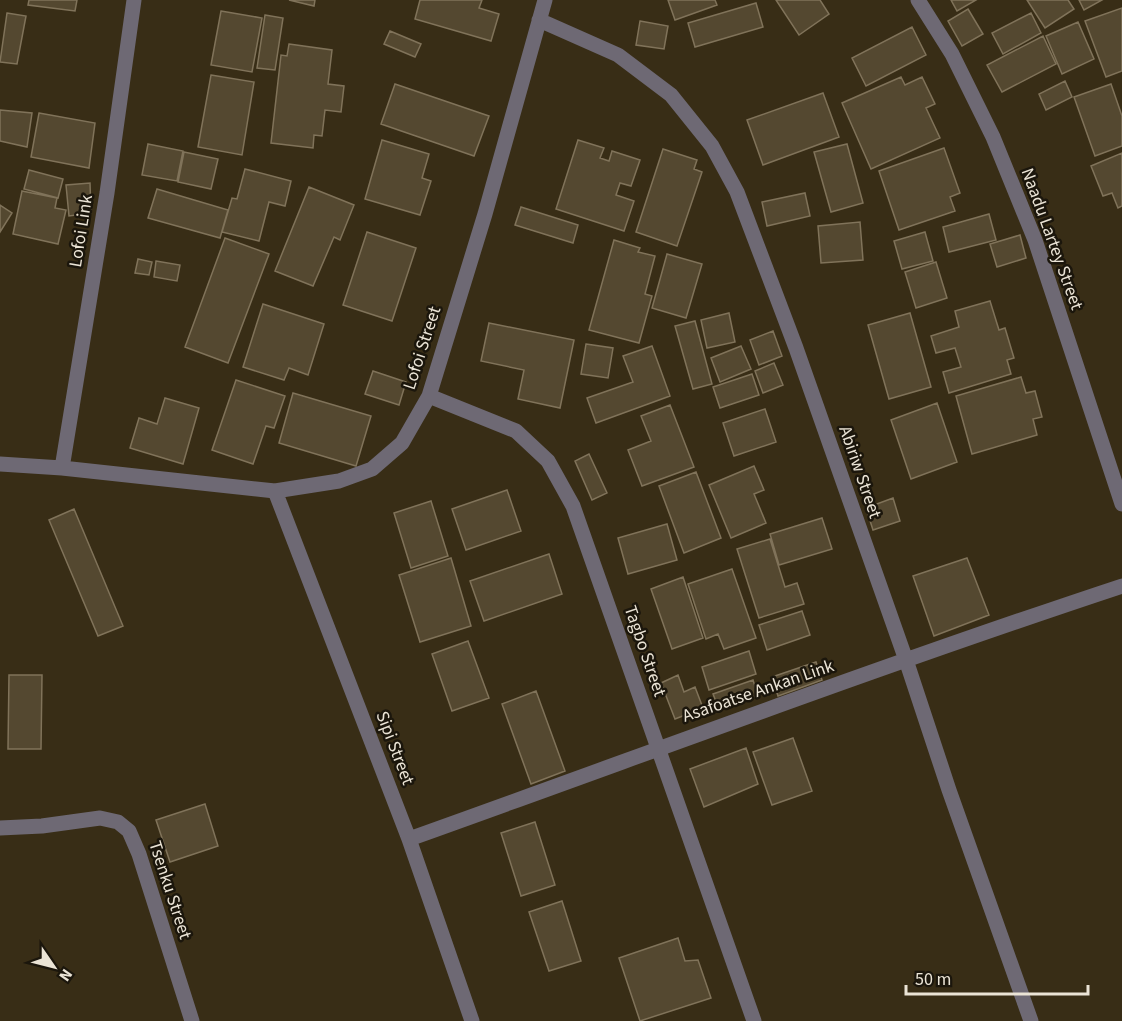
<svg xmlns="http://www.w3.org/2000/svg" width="1122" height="1021" font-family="'Source Sans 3',sans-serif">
  <rect width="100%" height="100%" fill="#382d16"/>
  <path fill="#544830" stroke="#80735a" stroke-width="1.5" d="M29,0h48l-2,11 -47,-6z
    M289,0h26l-1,6z
    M420,0h62l-3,8 20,6 -8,27 -76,-22z
    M668,0h47l2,5 -42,15z
    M776,0h44l9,14 -30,21z
    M951,0h25l-19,11z
    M1027,0h41l6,9 -29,19z
    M1079,0h23l-18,10z
    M756,3l7,24 -68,20 -7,-24z
    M1122,8v63l-16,6 -21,-56z
    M968,9l15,25 -21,12 -14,-25z
    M221,11l41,7 -10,54 -41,-7z
    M7,13l19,3 -9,48 -17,-2z
    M1031,13l10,20 -38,21 -11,-21z
    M265,15l18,3 -8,52 -18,-2z
    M640,21l28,5 -4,23 -28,-4z
    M1078,22l16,37 -32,15 -16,-38z
    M912,27l14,28 -60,31 -14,-28z
    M390,31l31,13 -6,13 -31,-13z
    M1043,36l13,28 -54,28 -15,-27z
    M289,44l43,6 -4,34 16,2 -3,26 -16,-2 -3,26 -8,-1 -1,13 -42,-5 10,-88 6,1z
    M211,75l43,7 -12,73 -44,-8z
    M901,77l4,8 17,-8 13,27 -9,4 14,30 -69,31 -29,-66z
    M1065,81l7,16 -26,13 -7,-16z
    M395,84l94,32 -15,40 -93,-32z
    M1111,84l11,32v30l-27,10 -21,-59z
    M823,93l16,44 -76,28 -16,-45z
    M0,110l32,3 -5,34 -27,-6z
    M39,113l56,10 -6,45 -58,-11z
    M382,140l47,14 -7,24 9,3 -11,34 -55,-16z
    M578,140l26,8 -4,10 9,3 3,-10 28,9 -9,26 -11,-3 -4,12 18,6 -10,30 -68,-22z
    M148,144l35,7 -6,30 -35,-6z
    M847,144l16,59 -32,9 -17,-60z
    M944,148l16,45 -10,4 5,14 -56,19 -20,-59z
    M663,149l34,11 -3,9 8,3 -25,74 -41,-14z
    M184,152l34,7 -7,30 -33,-7z
    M1122,153v53l-4,2 -6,-15 -9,3 -12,-30z
    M245,169l46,12 -6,25 -16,-4 -10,39 -37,-9 10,-34 5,1z
    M29,170l34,9 -5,19 -34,-9z
    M90,183l1,30 -22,3 -3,-31z
    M309,187l45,18 -14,35 -6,-3 -21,49 -38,-15z
    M157,189l71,21 -8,28 -72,-20z
    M22,191l35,7 -2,10 11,2 -8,34 -45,-10z
    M805,193l5,23 -43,10 -5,-24z
    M0,205l12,8 -12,19z
    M521,207l57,18 -5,18 -58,-18z
    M989,214l7,26 -47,12 -6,-25z
    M860,222l3,38 -42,3 -3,-37z
    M367,232l49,16 -24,73 -49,-16z
    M925,232l8,29 -31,8 -8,-28z
    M1020,235l6,23 -29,9 -7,-23z
    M225,238l44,16 -41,109 -43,-16z
    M614,240l26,8 -2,4 17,4 -10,38 7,2 -13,47 -50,-13z
    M667,254l35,10 -16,54 -34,-10z
    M138,259l14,3 -3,13 -14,-2z
    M156,261l24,4 -3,16 -23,-4z
    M936,262l11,36 -31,10 -11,-36z
    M990,301l9,29 6,-2 9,30 -7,2 4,14 -62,19 -6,-21 18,-5 -6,-19 -19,5 -5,-17 28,-9 -4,-16z
    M263,304l61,20 -16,51 -19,-7 -5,12 -41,-13z
    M729,313l6,29 -28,6 -6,-28z
    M910,313l21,74 -42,12 -21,-74z
    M695,321l17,63 -19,5 -18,-63z
    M489,323l85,17 -14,68 -42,-9 6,-29 -43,-9z
    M773,331l9,25 -23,9 -9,-25z
    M586,344l27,4 -5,30 -27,-4z
    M652,346l18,50 -74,27 -9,-25 46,-16 -10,-26z
    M741,346l10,23 -31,13 -9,-24z
    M774,363l9,22 -20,8 -8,-22z
    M373,371l33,11 -7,23 -34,-11z
    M752,374l7,21 -39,13 -7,-21z
    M1021,377l5,16 9,-2 7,26 -9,2 4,16 -65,19 -16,-58z
    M236,380l49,16 -11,32 -8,-2 -13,38 -41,-14z
    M293,393l78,23 -15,50 -77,-23z
    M165,398l34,10 -16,56 -53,-16 9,-30 18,6z
    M937,403l20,59 -46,17 -20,-59z
    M670,405l24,62 -52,19 -14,-36 23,-9 -10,-25z
    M765,409l11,33 -42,14 -11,-33z
    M589,454l18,39 -15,7 -17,-39z
    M754,466l10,24 -10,4 12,29 -35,15 -22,-53z
    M696,472l25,66 -37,15 -25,-67z
    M507,490l14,41 -55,19 -14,-41z
    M893,498l7,23 -27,9 -7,-22z
    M431,501l17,55 -37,12 -17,-55z
    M74,509l49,117 -25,10 -49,-116z
    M822,518l10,31 -53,16 -9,-31z
    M667,524l10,36 -49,14 -10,-36z
    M770,539l15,48 12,-4 7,21 -45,14 -22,-69z
    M549,554l13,40 -78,27 -14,-40z
    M451,558l20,68 -51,16 -21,-67z
    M967,558l22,57 -55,21 -21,-60z
    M732,569l24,69 -32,11 -6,-15 -12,5 -18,-55z
    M683,577l20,61 -31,11 -21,-60z
    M802,611l8,24 -43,15 -8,-25z
    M468,641l21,57 -37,13 -20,-57z
    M749,651l7,23 -47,16 -7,-23z
    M816,662l6,18 -44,16 -6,-19z
    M9,675h33l-1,74h-33z
    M678,675l6,17 11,-5 8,21 -28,11 -14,-36z
    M753,680l5,16 -39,13 -6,-15z
    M536,691l29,80 -34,13 -29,-80z
    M793,738l19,53 -40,14 -19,-53z
    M746,748l12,36 -54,23 -14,-38z
    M205,804l13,42 -48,16 -14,-42z
    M535,822l20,63 -34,11 -20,-63z
    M562,901l19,60 -32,10 -20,-59z
    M678,938l7,23 13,-1 13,38 -71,23 -21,-63z"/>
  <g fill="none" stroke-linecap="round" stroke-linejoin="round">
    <path stroke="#6e6974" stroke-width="15" d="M918,0l34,54 41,83 42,103 87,264
      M539,20l79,35 53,40 41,51 25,46 59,156 110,312 43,130 82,231
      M429,396l87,35 32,30 25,45 181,515
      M0,464l62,4 213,23 64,-10 33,-12 30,-26 27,-47 56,-182 60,-214
      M62,468l45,-275 27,-193
      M275,491l134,348 63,182
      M0,828l42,-2 58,-8 18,4 11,9 10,23 53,167
      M409,839c238,-85 474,-174 713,-253"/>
  </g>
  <g text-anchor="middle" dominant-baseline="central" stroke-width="5" stroke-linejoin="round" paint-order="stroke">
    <g font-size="18" fill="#ebe4d6" stroke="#1b160c">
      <text transform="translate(81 231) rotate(-81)">Lofoi Link</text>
      <text transform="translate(1052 239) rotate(70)">Naadu Lartey Street</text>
      <text transform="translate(422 348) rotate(-72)">Lofoi Street</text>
      <text transform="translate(860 472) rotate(71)">Abiriw Street</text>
      <text transform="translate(645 651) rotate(71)">Tagbo Street</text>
      <text transform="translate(758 691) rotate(-19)">Asafoatse Ankan Link</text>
      <text transform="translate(395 748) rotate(69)">Sipi Street</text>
      <text transform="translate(170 890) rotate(72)">Tsenku Street</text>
    </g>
  </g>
  <g transform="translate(54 967) rotate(125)" stroke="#1b160c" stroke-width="4.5" paint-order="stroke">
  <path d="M0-4.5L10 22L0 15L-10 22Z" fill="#ebe4d6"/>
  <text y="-9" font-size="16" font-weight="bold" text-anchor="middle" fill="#ebe4d6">N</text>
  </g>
  <path d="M906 985v9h182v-9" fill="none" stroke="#ebe4d6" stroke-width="3"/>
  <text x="915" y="985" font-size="18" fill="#ebe4d6" stroke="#1b160c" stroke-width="4.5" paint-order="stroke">50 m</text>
</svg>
